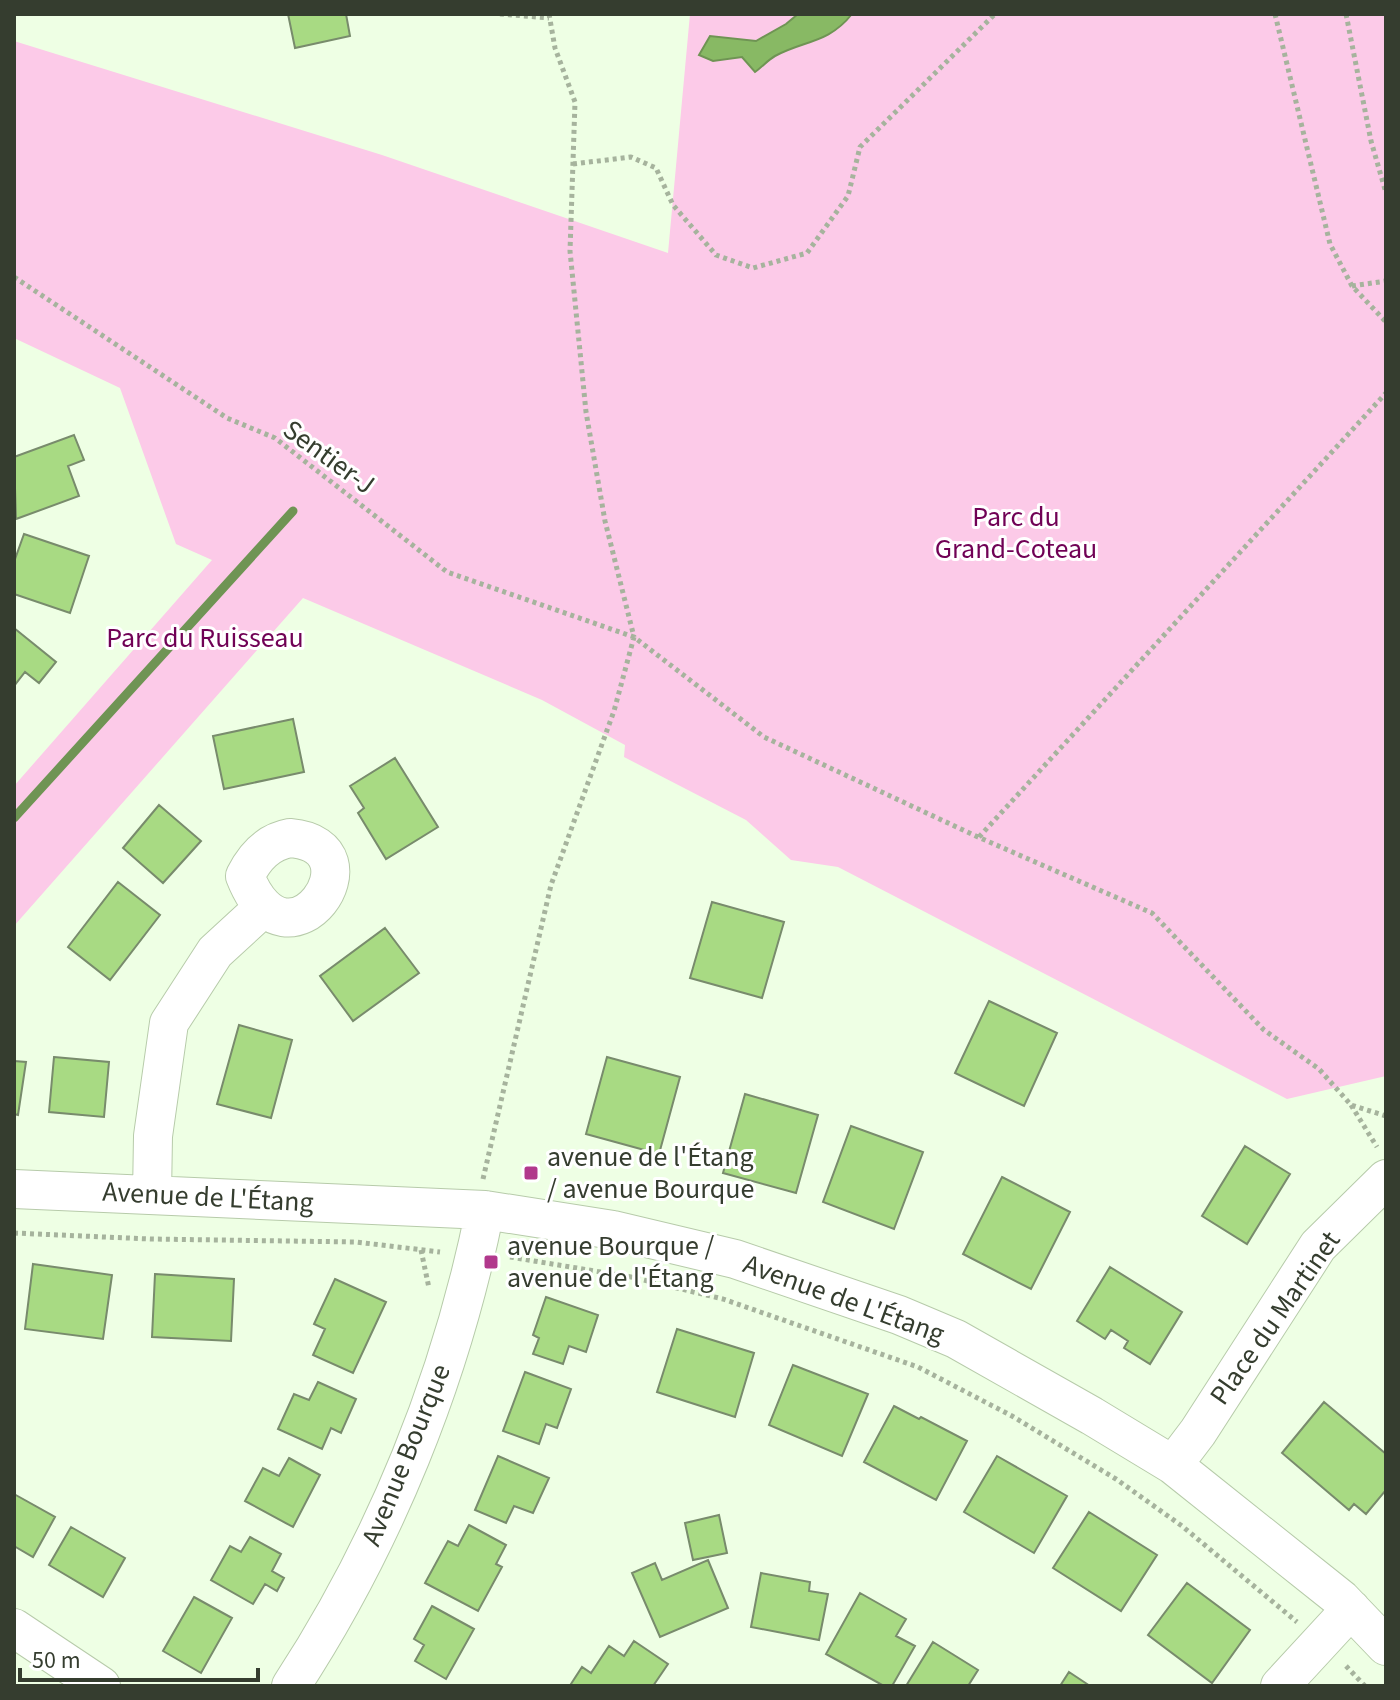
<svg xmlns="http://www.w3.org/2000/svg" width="1400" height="1700" font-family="'Source Sans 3',sans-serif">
  <rect width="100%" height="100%" fill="#eeffe4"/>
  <path fill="#fccae8" d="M690,14h696v1062l-99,23 -449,-232 -47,-7 -45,-40 -122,-63 1,-12 -83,-45 -239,-102 -289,328v-140l198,-226 -36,-16 -56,-156 -106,-50v-297l368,114 286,98z"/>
  <path fill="#88b964" stroke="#6f9454" stroke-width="2" d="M798,14h54c-24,30 -48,26 -77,42 -7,4 -13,11 -20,16l-13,-15 -29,4 -14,-6 11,-19 46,5 30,-17z"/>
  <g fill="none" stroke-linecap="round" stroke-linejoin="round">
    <path stroke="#6f9454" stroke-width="9" d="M14,818l279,-307"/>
  </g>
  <path fill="#a8da83" stroke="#788b6c" stroke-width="2" d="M288,14h58l4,22 -55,12z
    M74,435l10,25 -16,6 11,30 -63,23 -2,-62z
    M24,534l65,22 -19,57 -56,-19v-32z
    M14,628l42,34 -17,21 -14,-11 -11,14z
    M293,719l11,53 -80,17 -11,-53z
    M395,758l43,69 -52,32 -28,-46 6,-5 -14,-22z
    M159,805l42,36 -38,42 -40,-35z
    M118,882l42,33 -50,65 -42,-33z
    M712,902l72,20 -22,76 -72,-20z
    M385,928l34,45 -66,48 -33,-45z
    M989,1001l68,32 -33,73 -69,-33z
    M239,1025l53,15 -21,78 -54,-14z
    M54,1057l55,5 -5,55 -55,-5z
    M607,1057l73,20 -21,77 -73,-20z
    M14,1061l12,1 -8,53 -4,-1z
    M745,1094l73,21 -22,78 -73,-20z
    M851,1126l72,26 -29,77 -71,-27z
    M1245,1146l45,28 -43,70 -45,-28z
    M1002,1177l68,35 -39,77 -68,-35z
    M33,1264l79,11 -9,64 -78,-10z
    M1110,1267l72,45 -32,52 -26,-16 4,-7 -17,-11 -6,9 -28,-18z
    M155,1274l79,5 -3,62 -79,-4z
    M335,1279l51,23 -33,71 -40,-18 12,-26 -11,-5z
    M546,1297l52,18 -12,37 -17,-6 -6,18 -30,-10 6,-16 -6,-3z
    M677,1329l77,24 -19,64 -78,-25z
    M793,1365l75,29 -26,62 -73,-31z
    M525,1372l46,17 -14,39 -11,-4 -7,20 -36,-13z
    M318,1382l38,17 -15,34 -10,-5 -9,21 -44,-20 16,-35 15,6z
    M1324,1402l62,52v36l-20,24 -12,-10 -5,6 -67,-57z
    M894,1406l25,13 2,-2 46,24 -31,59 -72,-38z
    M498,1456l51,22 -16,35 -19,-7 -8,17 -31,-13z
    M997,1456l70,40 -33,57 -70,-41z
    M289,1458l31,17 -27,52 -48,-26 18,-33 16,8z
    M14,1494l41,23 -22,40 -19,-11z
    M1089,1512l68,43 -36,56 -68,-43z
    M719,1515l8,38 -34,7 -8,-37z
    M469,1525l37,20 -10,19 6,3 -24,44 -53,-28 23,-42 10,5z
    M71,1527l54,31 -22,39 -54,-32z
    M250,1537l31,17 -9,17 12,7 -7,13 -12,-7 -12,20 -42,-24 19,-34 11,6z
    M708,1560l20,48 -68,29 -28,-64 23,-10 7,17z
    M761,1573l49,9 -1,9 19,3 -9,46 -68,-13z
    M1187,1583l63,47 -38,53 -64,-48z
    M860,1593l46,26 -10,17 19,10 -23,40h-8l-58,-32z
    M194,1597l38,21 -31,55 -38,-22z
    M432,1606l42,23 -28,50 -31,-18 9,-16 -10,-6z
    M634,1641l34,23 -15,22h-79l-3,-2 11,-17 9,6 18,-27 15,10z
    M933,1642l45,28 -10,16h-62z
    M1069,1672l21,14h-30z"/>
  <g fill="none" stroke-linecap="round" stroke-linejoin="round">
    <defs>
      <path id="street" d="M290,838c95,8 -2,147 -45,38 10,-20 23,-34 45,-38z
        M14,1189l471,21 128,20 122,29 164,56 57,24 136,77 81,49 168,134 45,47
        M152,1195l1,-59 16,-113 46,-71 49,-45
        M1173,1465l25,-33 120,-186 68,-67
        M14,1628l87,58
        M291,1686c94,-144 160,-307 194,-476
        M1280,1686l71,-77"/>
    </defs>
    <use href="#street" stroke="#b7cbaa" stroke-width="40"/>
    <path stroke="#a6b39d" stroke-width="5" stroke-dasharray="4 4" stroke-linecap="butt" d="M500,14l49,4
      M549,14l6,34 20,54 -5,149 16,161 19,109 29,116
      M1275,14l55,230 22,42 34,36
      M1346,14l25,127 15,52
      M573,164l58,-7 25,11 17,37 43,50 37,13 54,-15 41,-57 12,-49 135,-133
      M14,277l213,141 48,20 172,134 187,65
      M1352,286l34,-5
      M979,837l407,-444
      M1351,1105l26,42
      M483,1179l68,-294 63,-174 20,-74 130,100 214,100 174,76 112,117 55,39 32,36 35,11
      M14,1233l136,6 206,3 84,10
      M421,1250l8,38
      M510,1257l121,20 92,22 195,68 94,49 104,63 66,47 115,96
      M1346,1666l19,20"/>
    <use href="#street" stroke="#fff" stroke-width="38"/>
  </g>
  <g fill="#b1388c" stroke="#fff" stroke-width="3">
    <rect x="523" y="1165" width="16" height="16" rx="4"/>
    <rect x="483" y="1254" width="16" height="16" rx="4"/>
  </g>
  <g text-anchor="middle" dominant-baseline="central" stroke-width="6" stroke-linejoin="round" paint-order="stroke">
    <g font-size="28" fill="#353d2f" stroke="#fff">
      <text transform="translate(329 457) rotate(36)">Sentier-J</text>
      <text transform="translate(208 1197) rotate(3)">Avenue de L'Étang</text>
      <text transform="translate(844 1299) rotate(20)">Avenue de L'Étang</text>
      <text transform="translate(1275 1318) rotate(-55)">Place du Martinet</text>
      <text transform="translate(406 1455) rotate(-68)">Avenue Bourque</text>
    </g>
    <g font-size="28" fill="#700155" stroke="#fff">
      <text x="1016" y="517">Parc du<tspan x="1016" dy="32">Grand-Coteau</tspan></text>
      <text x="205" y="638">Parc du Ruisseau</text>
    </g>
    <g font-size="28" fill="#353d2f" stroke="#fff" text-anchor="start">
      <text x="547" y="1157">avenue de l'Étang<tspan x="547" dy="32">/ avenue Bourque</tspan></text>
      <text x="507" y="1246">avenue Bourque /<tspan x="507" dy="32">avenue de l'Étang</tspan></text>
    </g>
  </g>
  <rect width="1400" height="1700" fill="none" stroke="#353d2f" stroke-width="32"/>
  <path d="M20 1668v12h238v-12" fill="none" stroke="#353d2f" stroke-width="4"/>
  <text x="32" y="1668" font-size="24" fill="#353d2f" stroke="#ffffff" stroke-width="6" paint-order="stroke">50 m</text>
</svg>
